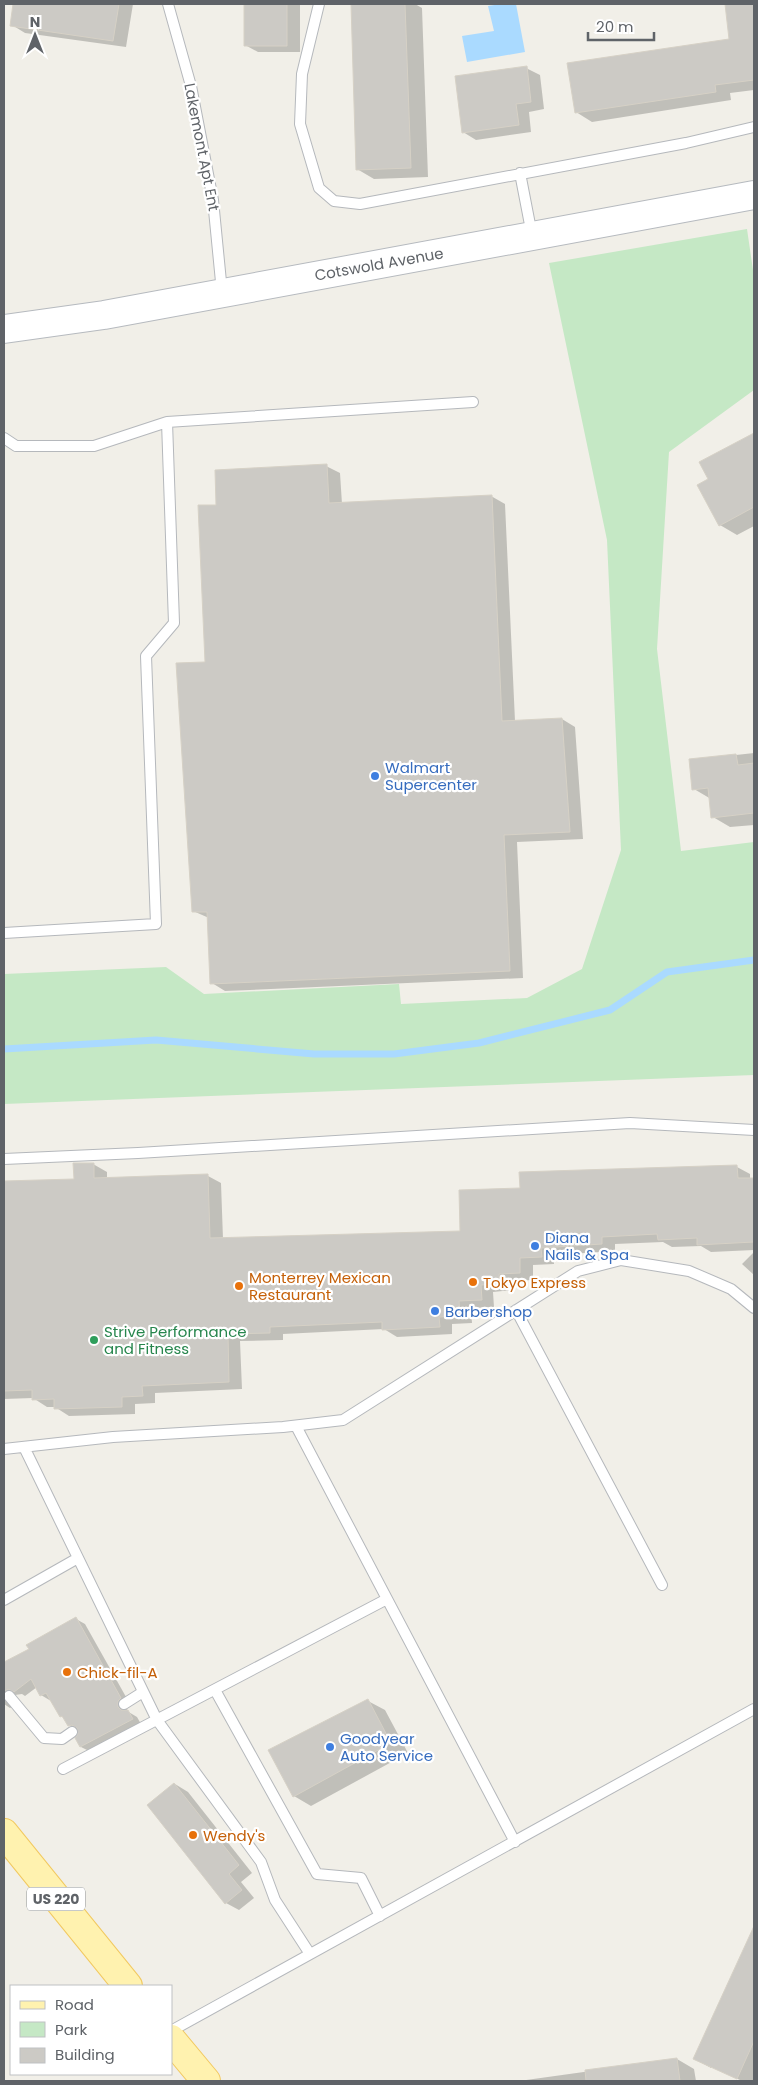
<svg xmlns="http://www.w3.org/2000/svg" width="758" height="2085" font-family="Poppins,sans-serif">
  <rect width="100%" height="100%" fill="#f1efe8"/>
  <path fill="#c5e8c5" d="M747,229l7,48v113l-85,62 -12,197 24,202 73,-9v233l-750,29v-130l162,-7 38,27 195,-10 2,20 126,-6 55,-29 39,-119 -14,-310 -58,-277z"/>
  <path fill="#aadaff" d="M501,4h15l9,48 -58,10 -5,-26 32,-5 -6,-25z"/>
  <path fill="#0003" d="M15,4h118l-7,43 -101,-14 -13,-8z
    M245,4h55v48h-42l-13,-7z
    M352,4h63l7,4 6,169 -54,2 -17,-10z
    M726,4h28v86l-24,3 1,7 -139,22 -16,-10 155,-72z
    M526,68l14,7 4,34 -15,3 2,20 -55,8 -13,-8z
    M754,434v92l-17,9 -17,-10 -10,-45 -9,-17z
    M326,466l14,7 2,31 149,-8 14,8 10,217 47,-2 13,8 8,112 -66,3 6,136 -298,13 -13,-8 -3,-65 -16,-7 13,-248 11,-157z
    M754,753v72l-24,2 -17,-10 -2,-18 -17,-10 -3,-29z
    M93,1164l14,8v7l101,-3 13,7 2,56 239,-7 59,-42 216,-23 13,7v5h4v71l-43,2 -10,-6 -29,1 -9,-5 -48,2v7l-61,4v9l-21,1v15l-21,1v9l-19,2 1,15 -23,1 1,15 -20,1v10l-55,3 -13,-8 -101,5v6l-43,1 2,48 -87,4v10l-20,1v10l-66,2 -14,-9h-8l-14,-9 -29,1v-217l71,-2z
    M754,1252v23l-12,-11z
    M76,1619l9,5 45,80 -3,3v4l10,6 4,7 -50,28 -10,-5 -4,-9 2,-7 -10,-6 -3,-6 -5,-3 -10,-15 -10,-6 -4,-8 -12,9 -3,-2 -7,1 -2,11 -3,2 -6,-4v-40l27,-15z
    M368,1701l17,9 23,43 -97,53 -17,-10z
    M175,1784l13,8 64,81 -11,9 13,16 -15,12 -13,-7z
    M754,1929v152h-12l-31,-15v2l-16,-9z
    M677,2059l17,10 2,12h-177z"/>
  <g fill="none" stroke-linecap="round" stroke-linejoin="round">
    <path stroke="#aadaff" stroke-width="7" d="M4,1049l152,-9 158,14h80l85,-11 131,-33 57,-38 87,-12"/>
  </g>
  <path fill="#cccac5" stroke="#d6d1c6" d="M13,4h106l-6,37 -103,-15z
    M244,4h43v42h-43z
    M351,4h54l6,164 -55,2z
    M725,4h29v76l-39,5 1,7 -141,21 -8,-50 162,-24z
    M527,66l4,36 -15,2 3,21 -57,8 -7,-57z
    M754,433v74l-35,19 -22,-41 11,-6 -9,-17z
    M327,464l2,39 163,-8 10,226 60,-3 8,114 -66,3 6,136 -300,13 -3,-72h-15l-16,-249 29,-1 -7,-157h18l-1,-35z
    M736,754l2,11 16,-2v50l-43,5 -3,-30 -16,2 -3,-31z
    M73,1163h21v15l114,-4 2,64 250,-7 -1,-41 61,-2 -1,-16 218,-7 1,13h16v64l-57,3v-7l-39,2 -1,-6 -55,3v7l-61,4 1,9 -22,1v15l-21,1 1,10 -19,1 1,15 -23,1 1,15 -21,1 1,10 -58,3v-8l-112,5v6l-42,1 1,48 -87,4 1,10 -21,1v10l-68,2v-10l-22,1v-10l-28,1v-210l70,-2z
    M76,1617l45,81 -3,3v6l3,3h7l5,9 -53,28 -5,-9 3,-4 -1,-6 -5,-3 -4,1 -6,-10 -2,1 -14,-24 -6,3 -9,-17 -17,13 -6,-3 -4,3v-30l25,-13 -3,-4z
    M368,1699l23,44 -98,54 -25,-47z
    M174,1783l65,82 -10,9 13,16 -17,14 -78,-99z
    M754,1926v115l-17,38 -44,-20z
    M677,2058l3,23h-94l-1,-11z"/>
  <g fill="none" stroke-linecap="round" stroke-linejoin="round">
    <defs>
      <path id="lane" d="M168,4l23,82 22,114 9,92
        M319,4l-17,70 -2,50 19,64 15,13 26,3 326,-61 68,-16
        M520,173l12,62
        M167,422l306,-20
        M4,438l12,8h78l73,-24 7,201 -28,33 10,268 -152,9
        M4,1159l134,-6 492,-30 124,7
        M516,1310l146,275
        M296,1426l219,416
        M24,1447l133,273 104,142 14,38 35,54
        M4,1449l109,-12 170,-10 60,-7 235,-149 43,-11 68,11 42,18 23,19
        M4,1600l74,-42
        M215,1690l102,184 44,4 19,38
        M9,1696l35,42 18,1 10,-7
        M124,1704l19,-12
        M63,1769l324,-170
        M171,2031l583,-322"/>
      <path id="secondary" d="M4,329l100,-14 650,-120"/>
      <path id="primary" d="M4,1833l124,153
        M171,2039l35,42"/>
    </defs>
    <use href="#lane" stroke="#b5b8bc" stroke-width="12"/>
    <use href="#secondary" stroke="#b6babf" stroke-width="30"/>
    <use href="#primary" stroke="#f2c960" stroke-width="30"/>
    <use href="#lane" stroke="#fff" stroke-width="10"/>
    <use href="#secondary" stroke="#fff" stroke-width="28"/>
    <use href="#primary" stroke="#fff2af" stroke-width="28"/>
  </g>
  <g fill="#3f7fe0" stroke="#fff" stroke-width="2">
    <circle cx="375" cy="776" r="5"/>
    <circle cx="535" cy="1246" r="5"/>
    <circle cx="435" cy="1311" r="5"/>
    <circle cx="330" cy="1747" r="5"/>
  </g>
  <g fill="#e8710a" stroke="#fff" stroke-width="2">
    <circle cx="473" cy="1282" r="5"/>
    <circle cx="239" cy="1286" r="5"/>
    <circle cx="67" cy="1672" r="5"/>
    <circle cx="193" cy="1835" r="5"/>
  </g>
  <circle fill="#2e9e5b" stroke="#fff" stroke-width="2" cx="94" cy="1340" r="5"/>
  <g text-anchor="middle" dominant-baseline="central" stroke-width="4.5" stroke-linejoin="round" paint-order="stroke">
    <rect fill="#fff" stroke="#8f9295" stroke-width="1" x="27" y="1887.5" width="58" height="23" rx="4"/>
    <g font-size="14" font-weight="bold" fill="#5f6368">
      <text x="56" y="1899">US 220</text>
    </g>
    <g font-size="15" fill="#5f6368" stroke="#fff">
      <text transform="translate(202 147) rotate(79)">Lakemont Apt Ent</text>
      <text transform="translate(379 264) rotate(-10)">Cotswold Avenue</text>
    </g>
    <g font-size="15" fill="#366cbe" stroke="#fff" text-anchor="start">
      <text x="385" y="767">Walmart<tspan x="385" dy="17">Supercenter</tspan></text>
      <text x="545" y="1237">Diana<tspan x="545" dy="17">Nails &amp; Spa</tspan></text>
      <text x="445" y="1311">Barbershop</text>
      <text x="340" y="1738">Goodyear<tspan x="340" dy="17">Auto Service</tspan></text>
    </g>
    <g font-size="15" fill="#c56008" stroke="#fff" text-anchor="start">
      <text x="249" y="1277">Monterrey Mexican<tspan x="249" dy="17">Restaurant</tspan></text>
      <text x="483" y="1282">Tokyo Express</text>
      <text x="77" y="1672">Chick-fil-A</text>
      <text x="203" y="1835">Wendy's</text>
    </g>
    <g font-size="15" fill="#27864d" stroke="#fff" text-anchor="start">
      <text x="104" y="1331">Strive Performance<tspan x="104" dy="17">and Fitness</tspan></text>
    </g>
  </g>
  <rect width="758" height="2085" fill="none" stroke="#5f6368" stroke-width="10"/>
  <rect x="10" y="1985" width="162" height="90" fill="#ffffff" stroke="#bfc1c3"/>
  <rect x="20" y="2001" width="25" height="8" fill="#fff2af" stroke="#bfc1c3"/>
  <text x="55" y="2010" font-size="15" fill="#5f6368">Road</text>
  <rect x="20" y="2022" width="25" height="15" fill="#c5e8c5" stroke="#bfc1c3"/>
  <text x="55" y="2035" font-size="15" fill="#5f6368">Park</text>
  <rect x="20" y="2048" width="25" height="15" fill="#cccac5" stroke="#bfc1c3"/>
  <text x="55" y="2060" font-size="15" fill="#5f6368">Building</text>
  <g transform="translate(35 35)" stroke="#ffffff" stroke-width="4" paint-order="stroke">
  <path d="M0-4L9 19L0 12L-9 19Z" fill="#5f6368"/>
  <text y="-8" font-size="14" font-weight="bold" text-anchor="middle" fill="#5f6368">N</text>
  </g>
  <path d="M588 32v8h66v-8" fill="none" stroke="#5f6368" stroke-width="2.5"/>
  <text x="596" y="32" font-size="15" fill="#5f6368" stroke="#ffffff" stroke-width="4" paint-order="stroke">20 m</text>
</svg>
